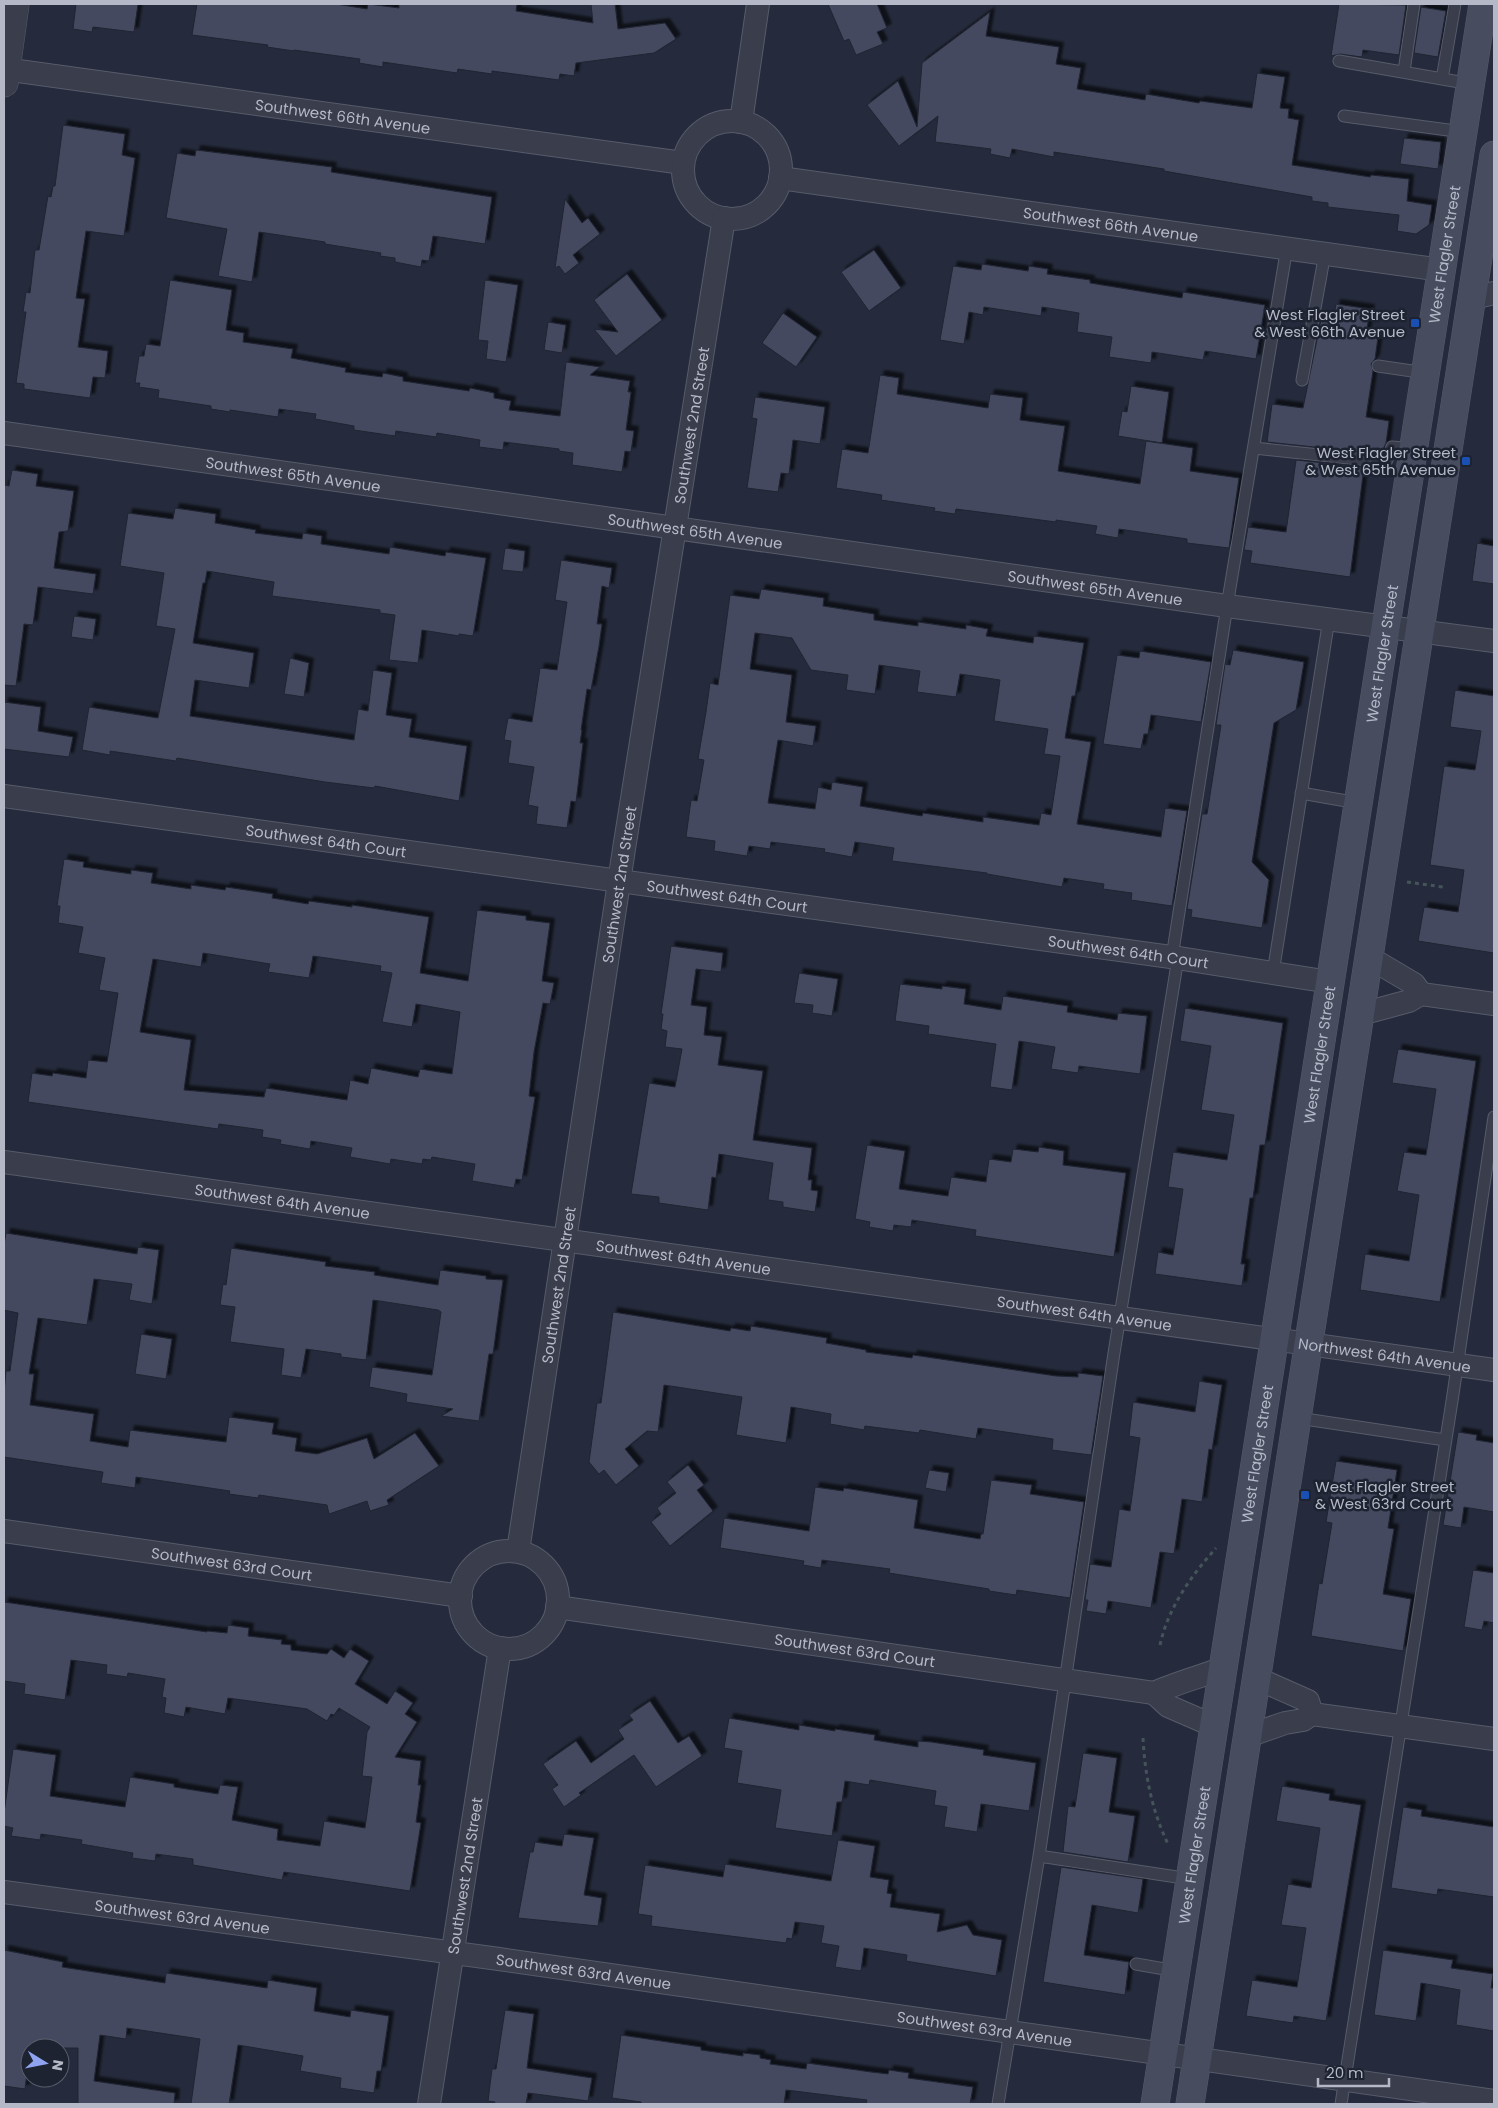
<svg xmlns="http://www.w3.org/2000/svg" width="1498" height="2108" font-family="Poppins,sans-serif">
  <defs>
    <filter id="shadow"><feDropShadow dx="4.5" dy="-4.5" stdDeviation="1" flood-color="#0009"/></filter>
  </defs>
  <rect width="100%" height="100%" fill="#252b3c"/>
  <path fill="#444a5e" stroke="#202433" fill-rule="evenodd" filter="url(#shadow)" d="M76,4h62l-4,28 -41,-5 -1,5 -19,-3z
    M197,4h139l31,5 1,-5 31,4v-4h118l-1,7 77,12 -2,-19h24l3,25 47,-6 11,16 -22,14 -78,10 -2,13 -14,-2 -1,6 -67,-9v3l-34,-5 -1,4 -74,-11v5l-24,-4 1,-4 -66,-9v1l-27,-4 1,-2 -76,-10z
    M828,4h49l10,24 -10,4 6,12 -27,11 -7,-16 -5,2z
    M1339,4l67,1 -7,50 -36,-5 -1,7 -22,-3 -9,2z
    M1421,7l25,4 -8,46 -24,-4z
    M990,12l-4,24 73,11 -3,17 25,4 -4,21 68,11 1,-6 53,9 1,-2 52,7 5,-35 28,4 -5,31 9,1 -1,9 11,2 -7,45 78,12 1,-2 38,4 -2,22 25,4 -3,20 -13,9 -19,-3 2,-16 -71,-8v-4l-16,-2v-4l-148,-26v-2l-110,-17v5l-42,-8 -2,9 -20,-4 1,-5 -56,-7 3,-26 -39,30 -32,-41 31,-24 19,46 5,-64z
    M63,125l62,9 -3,21 13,3 -11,78 -38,-5 -10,67 9,1 -7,48 30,4 -3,27 -12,-1 -3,21 -66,-9v-5l-8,-1 10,-71h-3l3,-20 4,1 5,-43h4l9,-54 3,1 2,-11h2z
    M1404,138l37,4 -3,27 -38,-5z
    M196,150l136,17 -1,5 161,25 -7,47 -52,-8 -4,25 -7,-1 -1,7 -26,-5v-4l-15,-2 1,-3 -56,-9v-2l-66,-10 -7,50 -34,-6 9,-47 -61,-11 11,-65 18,3z
    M565,199l17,24 6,-5 12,16 -27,21 6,8 -14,11 -6,-8 -4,2z
    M874,250l27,38 -32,23 -28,-39z
    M982,264l46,7 1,-5 19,3 -1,5 43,6v3l92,15 1,-6 82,13 -9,54 -51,-8 -2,9 -51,-8 -1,11 -42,-6 3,-20 -35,-5 2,-19 -37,-6 -1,9 -57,-9 -1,8 -14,-3 -5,32 -24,-4 13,-74 28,4z
    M627,274l35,46 -46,36 -22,-27 24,3 -24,-32z
    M170,280l62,10 -6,40 18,3 -1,9 50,7 -2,9 55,10 -1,4 37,5 1,-4 20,4v4l66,10 1,-3 24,5v5l17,3 -2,9 51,6 6,-54 34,5 -10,8 40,6 -2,11h3l-5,38 8,1 -3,21 -6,-1 -3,21 -50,-7 1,-12 -14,-2v-2l-55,-7 -1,8 -24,-3 1,-7 -43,-7 -1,4 -40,-6 -1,5 -41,-6v-4l-39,-7 1,-5 -37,-5 -1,8 -48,-7v2l-19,-3v-3l-53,-8 1,-8 -20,-3 1,-4h-5l4,-27h5l2,-12 14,2z
    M485,280l33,5 -12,77 -20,-3 2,-18 -10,-1z
    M1336,304l34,5 -4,26 12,2 -3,22 -4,5 2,7 -7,46 23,4 -3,22 -5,11 -114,-12 5,-38 31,4 18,-88 12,2z
    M783,313l34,24 -21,30 -34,-24z
    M548,322l18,3 -4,28 -18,-3z
    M880,375l19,3 -2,16 91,14 2,-14 33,4 -3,22 45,6 -7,45 82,13 6,-43 47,7 -3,23 49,7 -10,70 -42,-5v-4l-68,-10 -1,9 -23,-4 2,-8 -41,-6v2l-100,-13 -1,5 -21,-3 1,-3 -54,-8 1,-5 -46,-7 6,-39 26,4z
    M1131,386l38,6 -7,51 -44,-7 4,-25 5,1z
    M755,397l70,10 -5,37 -27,-4 -4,34 -8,-1 -3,19 -31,-4 10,-69 -5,-1z
    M1296,460l68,7 -14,110 -100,-14 2,-12 -8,-1 4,-23 38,5z
    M12,470l26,4 -2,12 38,5 -6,40 -9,1 -5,36 42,6 -3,20 -55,-7 -5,38 -9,-1 -8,62 -12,-1v-200l5,1z
    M175,508l41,6 -1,9 41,7 -1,3 47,6 1,-6 19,3 -1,8 68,10 1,-7 55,9 1,-4 40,6 -13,78 -14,-2v2l-37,-6 -4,33 -29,-3 6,-45 -15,-2v-3l-108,-14 2,-14 -67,-11 -2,12h-2l-10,60 61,10 -5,35 -54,-8 -5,36 164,24 4,-31 10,2 5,-41 19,3 -6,42 26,4 -3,18 58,9 -8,55 -84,-15 -1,2 -49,-6 -148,-24 -1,3 -66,-10v4l-28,-5 7,-43 69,11 17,-89 -19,-3 8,-53 -44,-7 8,-53 45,6z
    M1477,543l17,3v38l-22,-3z
    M505,548l20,3 -2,21 -21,-2z
    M561,560l51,8 -3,20 -7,-2 -5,38h5l-3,22 -8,44 -4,-1 -6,41h1l-2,13h3l-7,59 -5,-1 -4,27 -31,-4 2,-17 -10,-2 6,-38 -26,-4 3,-22 -7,-1 4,-22 24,4 8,-54 17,2 10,-68 -12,-2z
    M761,589l63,9 -1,8 51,8v6l44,6v-4l48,7v-4l22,4 -2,7 47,7 1,-7 50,7 -9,53h-3l-7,42 26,4 -14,82 84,13 4,-29 22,3 -15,95 -41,-6 1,-7 -29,-4 1,-5 -40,-6 -2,9 -75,-13v-1l-95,-12 2,-13 -39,-6 -3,15 -28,-5 1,-3 -54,-7 -1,7 -21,-3 -2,10 -33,-5 1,-10 -29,-4 5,-37 6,1 7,-41 -6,-1 8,-47 4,-29 8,2 12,-90 29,4zM755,633l37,5 19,32 37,5 -2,15 29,4 4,-29 41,6 -3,21 39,5 4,-23 40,6 -6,41 54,8 -4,25 16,2 -9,59 -10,-2 -2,12 -56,-8v5l-60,-9 -1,3 -62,-10 3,-19 -31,-5 -1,8 -13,-3 -3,22 -47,-6 10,-63 35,6 3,-20 -30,-4 6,-47 -42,-6z
    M74,616l22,3 -3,21 -22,-3z
    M1233,650l71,12 -8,48 -22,13 -22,139 17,18 -7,48 -71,-11 1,-7 -5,-1 15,-95h5l14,-89h-5l9,-61 5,1z
    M1140,651l71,11 -10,60 -50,-7 -3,19h-4l-3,15 -38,-5 14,-89 22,3z
    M290,658l19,5 -5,34 -20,-3z
    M1455,690l39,6v257l-76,-12 6,-34 34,5 6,-42 -34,-5 14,-99 31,4 6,-39 -31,-4z
    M4,702l37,5 -3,24 35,6 -4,20 -65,-8z
    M64,859l20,3 -1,5 48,7v-4l22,3 -2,10 40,6v-4l34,5 1,-3 47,7 -1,4 36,6 1,-3 43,6v-2l77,12 -9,56 48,8 9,-71 49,6v4l24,3 -8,58 12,2 -4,21 -7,-1 -9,49 -5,44 6,1 -13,83 -6,-1 -2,9 -42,-7 3,-17 -43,-7 -1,3 -8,-1 -1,5 -31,-5 -1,5 -40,-7 2,-9 -41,-7 -1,8 -30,-5 1,-4 -19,-3 1,-7 -44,-6 -1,5 -190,-27 4,-29 20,3 1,-3 33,5 2,-18 19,2 11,-69 -19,-3 6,-32 -27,-5 5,-26 -25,-4 2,-17h-3zM203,953l67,11 -2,8 41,6 4,-22 68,10 -1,5 12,2 -10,49 30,5 4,-23 44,8 -8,62 -32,-5 -2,8 -47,-9 -3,16 -18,-4 -3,20 -81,-12 -2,9 -80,-7 7,-50 -51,-8 13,-73 48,8z
    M671,946l52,7 -2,19 -25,-3 -5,36 16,2 -3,28 18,2 -4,28 45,6 -10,69 59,8 -4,32h4l-1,10 7,1 -3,21 -32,-5v-5l-15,-2 5,-37 -54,-9 -3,24 -4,-1 -4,33 -49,-7v-6l-28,-3 18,-111 26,4 7,-38 -17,-2 2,-16 -6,-2 2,-15h-2z
    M799,973l39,6 -6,37 -20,-3 1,-8 -19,-2z
    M900,984l42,5v-3l24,3 -2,15 37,6 2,-14 65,10 -1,6 50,8 1,-7 29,3 -7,58 -61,-8 -1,7 -27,-4 4,-22 -36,-6 -7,49 -22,-3 6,-43 -68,-10 1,-8 -34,-5z
    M1185,1008l98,15 -18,122h-5l-7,53h-3l-9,66h4l-3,22 -87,-12 3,-22 15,3 10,-66 -15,-2 5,-35 54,8 7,-45 -33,-5 10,-64 -31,-5z
    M1398,1049l78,12 -36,241 -80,-12 5,-36 44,7 10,-66 -22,-4 7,-39 22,3 10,-66 -44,-6z
    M867,1145l38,6 -6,38 49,7 3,-19 35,5 3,-23 22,3 2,-13 25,3 1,-5 25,4 -1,14 63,8 -12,84 -139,-21 1,-6 -64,-10 -1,7 -17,-2 -1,6 -24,-4 1,-5 -15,-3z
    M6,1233l131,21 1,-7 21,3 -7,54 -23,-4 3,-16 -38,-5 -7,46 -49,-7 -9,56h5l-4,31 64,9 -4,27 38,6 2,-17 96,12 3,-25 45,6 -2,11 25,4 -2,13 22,3 50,-16 7,21 41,-26 24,33 -52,34 2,5 -19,6 -3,-10 -38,13 -2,-9 -68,-10 -1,3 -29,-4 1,-3 -94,-14 -1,11 -34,-5 2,-11 -99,-15v-64l2,-22h4l8,-58 -14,-3v-65z
    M231,1248l95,14 -1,4 50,6 -1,3 64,10 2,-15 46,6v3l17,1 -10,74h-4l-10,67 -38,-5 12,-7 -47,-7 1,-8 -38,-7 3,-20 60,8 9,-63 -3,-2 -65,-10 -7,60 -25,-3v-3l-35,-5 -5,29 -20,-3 3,-26 -54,-7 5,-35 -15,-2 3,-21 3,1z
    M613,1312l117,19 1,-3 19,3 1,-5 76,12 -1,5 40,7v2l46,6 1,-3 143,21 22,1v-4l25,3 -12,79 -39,-5 1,-11 -75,-11 -2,11 -56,-9 -1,3 -54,-7 -1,4 -34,-6 1,-10 -40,-7 -5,36 -38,-6 -12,-2 6,-38 -78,-12 -6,47 -11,-1 -22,18 14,17 -23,19 -12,-15 -5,4 -10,-12 8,-59h4z
    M141,1334l31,5 -6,40 -31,-5z
    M1199,1381l23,4 -10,65 -3,-1 -7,53 -20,-3 -8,55 -14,-2 -9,56 -43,-7 -2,13 -20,-3 2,-11h-3l5,-36 21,3 8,-58 11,2 10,-73 -11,-2 4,-34 62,10z
    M1458,1432l19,3 -1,5 18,3v69l-30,-5 -3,21 -18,-3z
    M1336,1461l61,9 -9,58 6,1 -11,65 28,5 -8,52 -92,-15 8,-53 3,1 10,-61 -6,-1z
    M688,1465l16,20 -7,5 16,21 -43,35 -19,-24 10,-8 -4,-6 19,-15 -9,-11z
    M929,1470l20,3 -3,19 -21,-4z
    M991,1480l41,5 -2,9 54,8 -14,96 -53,-8 -1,5 -27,-4v-2l-100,-16 1,-4 -68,-9 -1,8 -18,-3 1,-4 -84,-13 4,-30 85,13 6,-44 28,4 1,-3 74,12 -4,28 66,11 1,-5h2z
    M1473,1570l21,3v50l-10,-2 -2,9 -18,-3z
    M4,1602l203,30v-1l20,2 1,-8 21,3 -1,8 34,4 -1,4 10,1v5l36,4 4,-5 13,9 6,-9 19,12 -14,23 32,20 8,-13 18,12 -8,11 12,8 -22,35 26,4 -3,24h3l-5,37 5,1 -11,68 -126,-19 -2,8 -89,-15v-6l-37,-5 -1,7 -23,-3 1,-5 -52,-9 1,-4 -41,-6 -1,6 -29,-4 2,-8 -9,-2v-13l9,-64 43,6 -6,41 75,11 5,-30 44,7v3l44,7 2,-9 18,2 -6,33 46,9 -1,11 43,6 4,-25 41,7 7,-51 -10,-1 5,-44 3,-5 -31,-19 -5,7 -3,-1 -4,7 -20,-12 -79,-11 -3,16 -39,-7 -2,10 -20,-4 2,-15 -4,-1 3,-18 -37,-6 -1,4 -21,-3 1,-9 -36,-5 -6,40 -41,-6 1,-10 -21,-3z
    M650,1701l28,42 11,-7 13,20 -46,31 -22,-32 -55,38 2,2 -17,12 -12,-18 6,-4 -15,-21 33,-23 15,22 33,-24 -6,-9 15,-10 -4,-5z
    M729,1718l70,12v-5l36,6v-2l40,6 -1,5 44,7v-6l13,1 53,8 -1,5 53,8 -7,48 -48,-7 -4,28 -33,-5 3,-20 -13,-2 2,-14 -66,-11 -1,5 -24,-4 -3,21h-5l-5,34 -57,-8 6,-38 -44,-7 5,-32 -18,-3z
    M1083,1753l34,5 -8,54 26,4 -7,46 -65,-10 5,-46 7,1z
    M1282,1786l48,8 -1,6 32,5 -35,216 -32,-5 -1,7 -47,-7 6,-36 45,7 9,-59 -25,-3 7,-41 23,4 9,-60 -44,-7z
    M1403,1807l19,3 -1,6 73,11v70l-56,-8 -1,6 -46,-7z
    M564,1834l30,4 -10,57 18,3 -4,28 -80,-8 12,-66h3l2,-10 27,4z
    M838,1840l37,6 -5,31 19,3 -2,13 5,1 -2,13 50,7 -3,18 30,-7 6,10 29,5 -6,36 -90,-15 1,-6 -43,-7 -3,23 -26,-4 4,-21 -18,-3 3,-17 -29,-4 -3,17 -5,-1 -1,5 -135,-17 1,-10 -14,-2 7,-49 78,12 2,-13 106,17z
    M1061,1867l82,12 -5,34 -46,-8 -8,50 45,7 -4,33 -82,-13z
    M4,1950l59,12 -1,5 103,16 1,-10 101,15 1,-8 49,8 -3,23 36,6 1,-7 38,6 -8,55h-4l-3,22 -34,-5 1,-10 -41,-7 3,-15 -65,-11 -9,59h-38l9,-65 -73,-11 -1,11 -26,-4 -6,46 81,12 -1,11h-96v-56h-48l-5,41 -21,-3z
    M1383,1950l70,10 -2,8 42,6 -2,14h3v43l-38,-6 4,-35 -39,-7 -5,38 -42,-6z
    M505,2010l29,4 -7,54 65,10 -4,23 -60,-8 -2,11h-32l1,-2 -7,-1 4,-32h4z
    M621,2035l80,12v3l42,6v-3l17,2v3l11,2 -1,4 36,5 1,-6 64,9 17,2 1,-4 20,3 -1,5 65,9 -3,17h-104l1,-4 -81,-10 -2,14h-143v-2l-29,-4z"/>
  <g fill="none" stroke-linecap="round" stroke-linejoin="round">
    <defs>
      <path id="service" d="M1339,61l132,23
        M1404,71l10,-67
        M1442,79l13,-75
        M1344,116l119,16
        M1378,366l48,7
        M1302,380l23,-127
        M1254,448l132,14 6,-15 22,2
        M1301,793l57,10
        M1172,957l55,-351 60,-359
        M1273,973l56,-354
        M1298,1418l147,22
        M1039,1856l151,23
        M1136,1964l40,7
        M998,2104l41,-248 75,-503 64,-395
        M1341,2104l111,-703 42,-284"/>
      <g id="minor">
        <path id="s1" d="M4,69l679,94"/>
        <circle cx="732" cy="170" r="49"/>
        <path d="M741,122l17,-118"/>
        <path id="s2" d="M780,178l662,92"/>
        <path d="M1473,298l21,-5"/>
        <path id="s3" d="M4,433l1223,173 267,35"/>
        <path id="s4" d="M4,796l1174,162 152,24"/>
        <path d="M1370,958l44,26 7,10"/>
        <path d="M1361,1014l48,-13 12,-7 73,10"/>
        <path id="s5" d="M4,1162l1490,208"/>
        <path id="s6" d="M4,1531l457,65"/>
        <path id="s7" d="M518,1551l106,-702 100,-631"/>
        <circle cx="509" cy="1600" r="49"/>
        <path id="s8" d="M557,1607l597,86c22,-10 46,-16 69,-25"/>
        <path d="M1256,1678l52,23 4,13"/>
        <path d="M1154,1693l14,13 46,20"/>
        <path d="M1248,1736l37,-13 18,-3 9,-6 182,25"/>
        <path id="s9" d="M4,1892l495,67 995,142"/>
        <path id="s10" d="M429,2104l71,-456"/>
      </g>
      <path id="tertiary" d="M4,83l11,-79"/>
      <g id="secondary">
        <path id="s11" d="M1155,2104l328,-2100"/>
        <path d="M1190,2104l304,-1949"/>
      </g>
    </defs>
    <use href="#service" stroke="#575b6a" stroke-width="13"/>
    <use href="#minor" stroke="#575b6a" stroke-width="24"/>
    <use href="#tertiary" stroke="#575b6a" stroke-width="29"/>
    <use href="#secondary" stroke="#575b6a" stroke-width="29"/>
    <path stroke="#45545a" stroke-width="3" stroke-dasharray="4 4" stroke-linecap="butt" d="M1407,882l36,5
      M1160,1645c8,-37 31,-69 56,-97
      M1143,1738c2,38 9,74 26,108"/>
    <use href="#service" stroke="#393d4c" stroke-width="11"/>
    <use href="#minor" stroke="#393d4c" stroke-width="22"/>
    <use href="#tertiary" stroke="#393d4c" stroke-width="28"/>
    <use href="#secondary" stroke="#474c5f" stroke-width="28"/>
  </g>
  <g fill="#1a4fb4" stroke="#1e2331" stroke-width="2">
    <rect x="1410" y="318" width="10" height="10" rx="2.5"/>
    <rect x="1461" y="456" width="10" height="10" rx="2.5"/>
    <rect x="1300" y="1490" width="10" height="10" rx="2.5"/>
  </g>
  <g text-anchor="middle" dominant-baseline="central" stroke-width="5" stroke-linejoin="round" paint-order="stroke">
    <g font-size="15" fill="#b5b9c7" stroke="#1e2331">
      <text stroke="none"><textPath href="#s1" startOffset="342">Southwest 66th Avenue</textPath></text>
      <text stroke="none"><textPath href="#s2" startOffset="334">Southwest 66th Avenue</textPath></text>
      <text stroke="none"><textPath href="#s11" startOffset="1872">West Flagler Street</textPath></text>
      <text stroke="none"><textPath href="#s7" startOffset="1139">Southwest 2nd Street</textPath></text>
      <text stroke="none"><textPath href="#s3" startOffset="292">Southwest 65th Avenue</textPath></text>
      <text stroke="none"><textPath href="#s3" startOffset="698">Southwest 65th Avenue</textPath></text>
      <text stroke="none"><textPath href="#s3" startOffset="1102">Southwest 65th Avenue</textPath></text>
      <text stroke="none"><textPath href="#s11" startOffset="1468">West Flagler Street</textPath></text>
      <text stroke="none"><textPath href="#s4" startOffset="325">Southwest 64th Court</textPath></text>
      <text stroke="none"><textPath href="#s7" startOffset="674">Southwest 2nd Street</textPath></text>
      <text stroke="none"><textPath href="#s4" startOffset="730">Southwest 64th Court</textPath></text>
      <text stroke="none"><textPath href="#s4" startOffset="1135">Southwest 64th Court</textPath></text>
      <text stroke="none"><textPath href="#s11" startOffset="1062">West Flagler Street</textPath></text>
      <text stroke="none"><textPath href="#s5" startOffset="281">Southwest 64th Avenue</textPath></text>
      <text stroke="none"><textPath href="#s5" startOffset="686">Southwest 64th Avenue</textPath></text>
      <text stroke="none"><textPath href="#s7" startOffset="269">Southwest 2nd Street</textPath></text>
      <text stroke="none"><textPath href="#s5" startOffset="1091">Southwest 64th Avenue</textPath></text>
      <text stroke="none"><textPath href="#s5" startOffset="1394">Northwest 64th Avenue</textPath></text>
      <text stroke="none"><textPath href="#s11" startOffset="658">West Flagler Street</textPath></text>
      <text stroke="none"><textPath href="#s6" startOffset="230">Southwest 63rd Court</textPath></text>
      <text stroke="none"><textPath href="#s8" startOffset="301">Southwest 63rd Court</textPath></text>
      <text stroke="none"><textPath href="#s11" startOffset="252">West Flagler Street</textPath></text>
      <text stroke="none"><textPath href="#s10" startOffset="231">Southwest 2nd Street</textPath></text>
      <text stroke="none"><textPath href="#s9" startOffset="180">Southwest 63rd Avenue</textPath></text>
      <text stroke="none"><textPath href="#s9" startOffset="585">Southwest 63rd Avenue</textPath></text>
      <text stroke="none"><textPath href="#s9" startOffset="990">Southwest 63rd Avenue</textPath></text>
    </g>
    <g font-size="15" fill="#b5b9c7" stroke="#1e2331" text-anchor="end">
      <text x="1405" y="314">West Flagler Street<tspan x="1405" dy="17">&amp; West 66th Avenue</tspan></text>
      <text x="1456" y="452">West Flagler Street<tspan x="1456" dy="17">&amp; West 65th Avenue</tspan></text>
      <text x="1315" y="1486" text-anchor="start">West Flagler Street<tspan x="1315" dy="17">&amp; West 63rd Court</tspan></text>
    </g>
  </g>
  <rect width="1498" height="2108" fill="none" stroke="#b5b9c7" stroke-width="10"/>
  <g transform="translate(45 2063) rotate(100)"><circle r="24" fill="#1e2331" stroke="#5a5f6d"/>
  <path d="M0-4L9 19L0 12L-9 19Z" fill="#8fa4f1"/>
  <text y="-8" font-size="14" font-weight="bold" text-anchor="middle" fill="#b5b9c7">N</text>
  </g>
  <path d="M1318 2078v8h71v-8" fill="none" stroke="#b5b9c7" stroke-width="2.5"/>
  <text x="1326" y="2078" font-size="15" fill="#b5b9c7" stroke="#1e2331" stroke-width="4" paint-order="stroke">20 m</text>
</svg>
